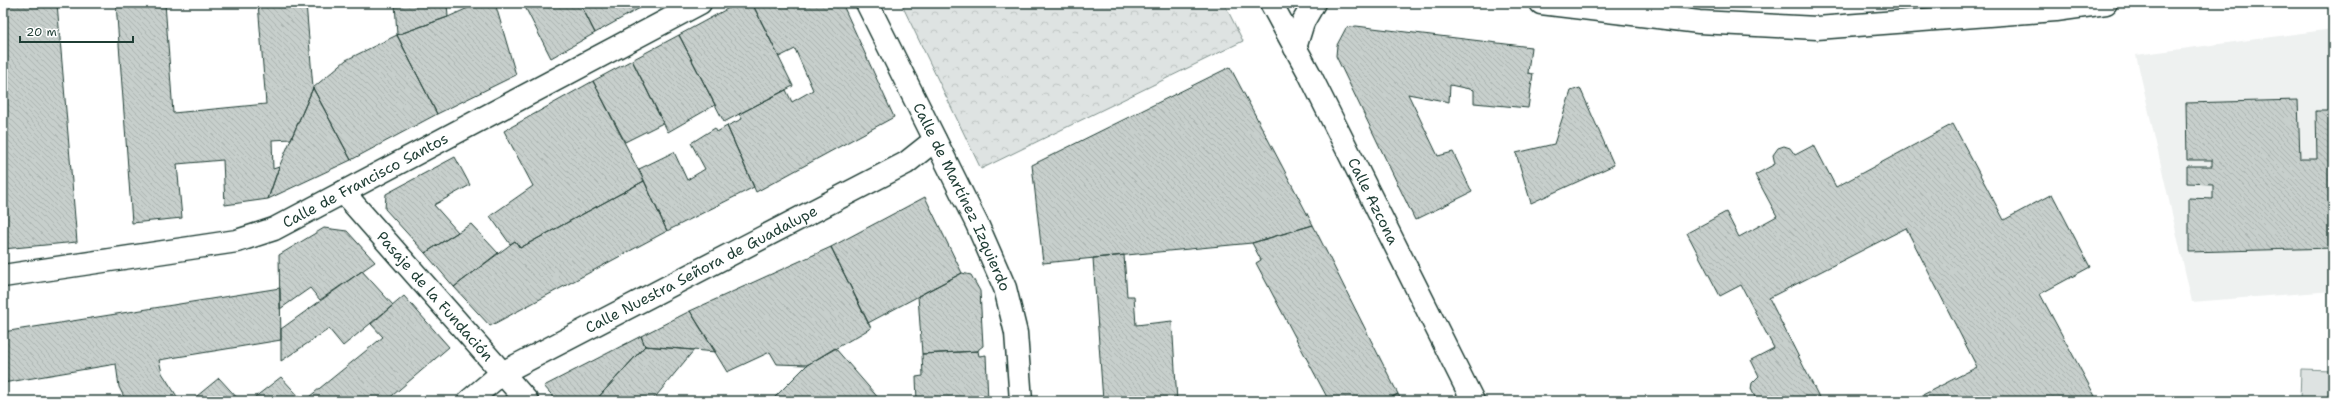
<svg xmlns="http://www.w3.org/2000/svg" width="2336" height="404" font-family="'Shantell Sans',sans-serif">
  <defs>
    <pattern id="park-crowns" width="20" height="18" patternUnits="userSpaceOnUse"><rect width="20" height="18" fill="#dee3e2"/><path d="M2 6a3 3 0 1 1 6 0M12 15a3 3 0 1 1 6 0" fill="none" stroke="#bec4c2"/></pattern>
    <pattern id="building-back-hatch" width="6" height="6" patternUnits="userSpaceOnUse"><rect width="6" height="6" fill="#c7cfcc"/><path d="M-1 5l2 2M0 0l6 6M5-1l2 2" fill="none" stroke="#aab3b0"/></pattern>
  </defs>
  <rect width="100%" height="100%" fill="#fff"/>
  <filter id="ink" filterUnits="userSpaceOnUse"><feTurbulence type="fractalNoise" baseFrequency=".025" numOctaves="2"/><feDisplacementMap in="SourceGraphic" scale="8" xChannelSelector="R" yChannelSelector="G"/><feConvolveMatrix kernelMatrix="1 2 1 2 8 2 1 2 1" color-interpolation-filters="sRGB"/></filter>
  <g filter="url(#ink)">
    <path fill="#eef1f0" d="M2333,29v262l-141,11 -56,-247z"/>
    <path fill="url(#park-crowns)" stroke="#7e908b" d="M901,3h323l19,38 -262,128z"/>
    <path fill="#dee3e2" stroke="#7e908b" d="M2301,369l32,1v31h-33z"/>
    <path fill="url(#building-back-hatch)" stroke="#1f3d34" d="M3,3h54l20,239 -74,7z
      M116,3h49l8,110 93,-9 -8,-101h48l7,85 -22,51 -19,1 1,29 6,-2 -11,32 -43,6 -2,-45 -46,4 5,54 -50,5z
      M395,3h52l1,14 -51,18z
      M479,3h16l21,72 -79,39 -40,-79 51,-18z
      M523,3h57l15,30 -44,25z
      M580,3h69l-54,30z
      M738,3h14l41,83 -69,36 -45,-87z
      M752,3h90l52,114 -138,75 -29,-66 15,-7 -3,-5 47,-24 6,12 21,-12 -18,-41 -16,8z
      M1356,26l175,21 -3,26 5,1 -5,34 -54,-5v-13l-24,-5 -1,17 -41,-8 30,62 15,-4 19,40 -57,28 -79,-164 1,-11 9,-17z
      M397,35l40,79 -86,46 -38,-72 33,-28z
      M679,35l36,70 -47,27 -36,-72z
      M632,60l31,63 -38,19 -32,-61z
      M1230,67l83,158 -61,18 -209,20 -11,-98z
      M593,81l51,100 -124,67 -5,-7 -5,3 -20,-28 43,-30 -29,-55z
      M313,88l38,72 -83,39 11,-32z
      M1580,88l34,77 -83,38 -15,-50 38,-9 17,-53z
      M2298,100l2,59h17l-1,-48h17v137l-144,4v-54l24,1v-15l-26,-1v-17h25v-6h-25l-1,-57z
      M1953,124l51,96 48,-26 38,73 -50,27 56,104 -7,3h-178l66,-34 -71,-139 -137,70 52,103h-50l-1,-2 -7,2 -7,-2 -5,-10 1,-6 7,-7 -8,-16 23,-12 -33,-63 -21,11 -33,-63 39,-21 13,25 38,-21 -22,-41 20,-11 -2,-9 5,-7 6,-2 6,2 5,7 19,-10 22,42z
      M727,126l27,61 -87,44 -28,-62 35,-17 13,28 18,-11 -14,-26 24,-15 2,4z
      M455,157l15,28 -36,20 24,27 -33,21 -40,-44 1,-15z
      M644,181l23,50 -177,95 -36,-39 61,-46 5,7z
      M925,197l37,76 -94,50 -37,-76z
      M471,224l27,29 -44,34 -29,-34z
      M1313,225l85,169 -14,7h-55l-73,-138 5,-3 -9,-17z
      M324,228l23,3 28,31 -55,38 -10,-12 -30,21 -1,-54z
      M831,247l40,81 -64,37 -30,-1 -7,-12 -43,20 -37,-61z
      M1124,255l3,41h7l2,29 36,-4 5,80h-74l-10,-143z
      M362,271l31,34 -50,41 -14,-17 -48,32v-32z
      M962,273l9,2 9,16 3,55 -4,3 -1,2 -56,3 -4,-58z
      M280,288l1,52 -122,20 3,13 18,28h-54l-7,-14 -3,-23 -113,19v-51z
      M404,296l45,51 -63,54h-82l79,-64 -12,-13z
      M690,311l26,41 -71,-6 -4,-10z
      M641,336l4,10 -50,55h-38l-13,-15z
      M645,346l49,4 -42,51h-57z
      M835,348l46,53h-110l36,-36z
      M978,351l1,5 7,-1 2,46h-71l-1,-24 7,-1 -1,-22z
      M281,377l22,24h-53z
      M219,378l21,23h-49z
      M1398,394l4,7h-18z"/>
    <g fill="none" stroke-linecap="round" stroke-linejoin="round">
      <defs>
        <g id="street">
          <path d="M1541,3l158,19 118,6 239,-18 50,-7"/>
          <path d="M1295,48l8,-26 11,-19"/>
          <path id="s1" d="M343,192l184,209"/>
          <path id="s2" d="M3,276l234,-35 37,-12 426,-226"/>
          <path id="s3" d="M469,401l33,-28 404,-210 29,-23"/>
        </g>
        <g id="secondary">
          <path id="s4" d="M867,3l110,221 28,64 11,45 5,68"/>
          <path id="s5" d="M1271,3l38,70 164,328"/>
        </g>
      </defs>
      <use href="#street" stroke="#1f3d34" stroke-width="25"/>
      <use href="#secondary" stroke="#1f3d34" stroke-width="25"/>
      <use href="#street" stroke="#fff" stroke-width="22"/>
      <use href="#secondary" stroke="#fff" stroke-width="22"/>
    </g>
  </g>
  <g text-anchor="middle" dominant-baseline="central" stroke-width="3" stroke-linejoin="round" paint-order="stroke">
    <g font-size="15" fill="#1f3d34" stroke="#fff">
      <text stroke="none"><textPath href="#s2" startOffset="379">Calle de Francisco Santos</textPath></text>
      <text stroke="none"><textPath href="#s4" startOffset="216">Calle de Martínez Izquierdo</textPath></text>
      <text stroke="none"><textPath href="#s5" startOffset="223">Calle Azcona</textPath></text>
      <text stroke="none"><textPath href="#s3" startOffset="268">Calle Nuestra Señora de Guadalupe</textPath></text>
      <text stroke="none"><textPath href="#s1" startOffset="139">Pasaje de la Fundación</textPath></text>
    </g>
  </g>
  <rect width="2336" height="404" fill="none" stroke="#fff" stroke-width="16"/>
  <rect x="8" y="8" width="2320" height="388" fill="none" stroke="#1f3d34" stroke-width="1.5" filter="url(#ink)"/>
  <path d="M20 36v6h113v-6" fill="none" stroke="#1f3d34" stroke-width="2"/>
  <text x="26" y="36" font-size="12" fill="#1f3d34" stroke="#ffffff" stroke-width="3" paint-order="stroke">20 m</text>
</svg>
